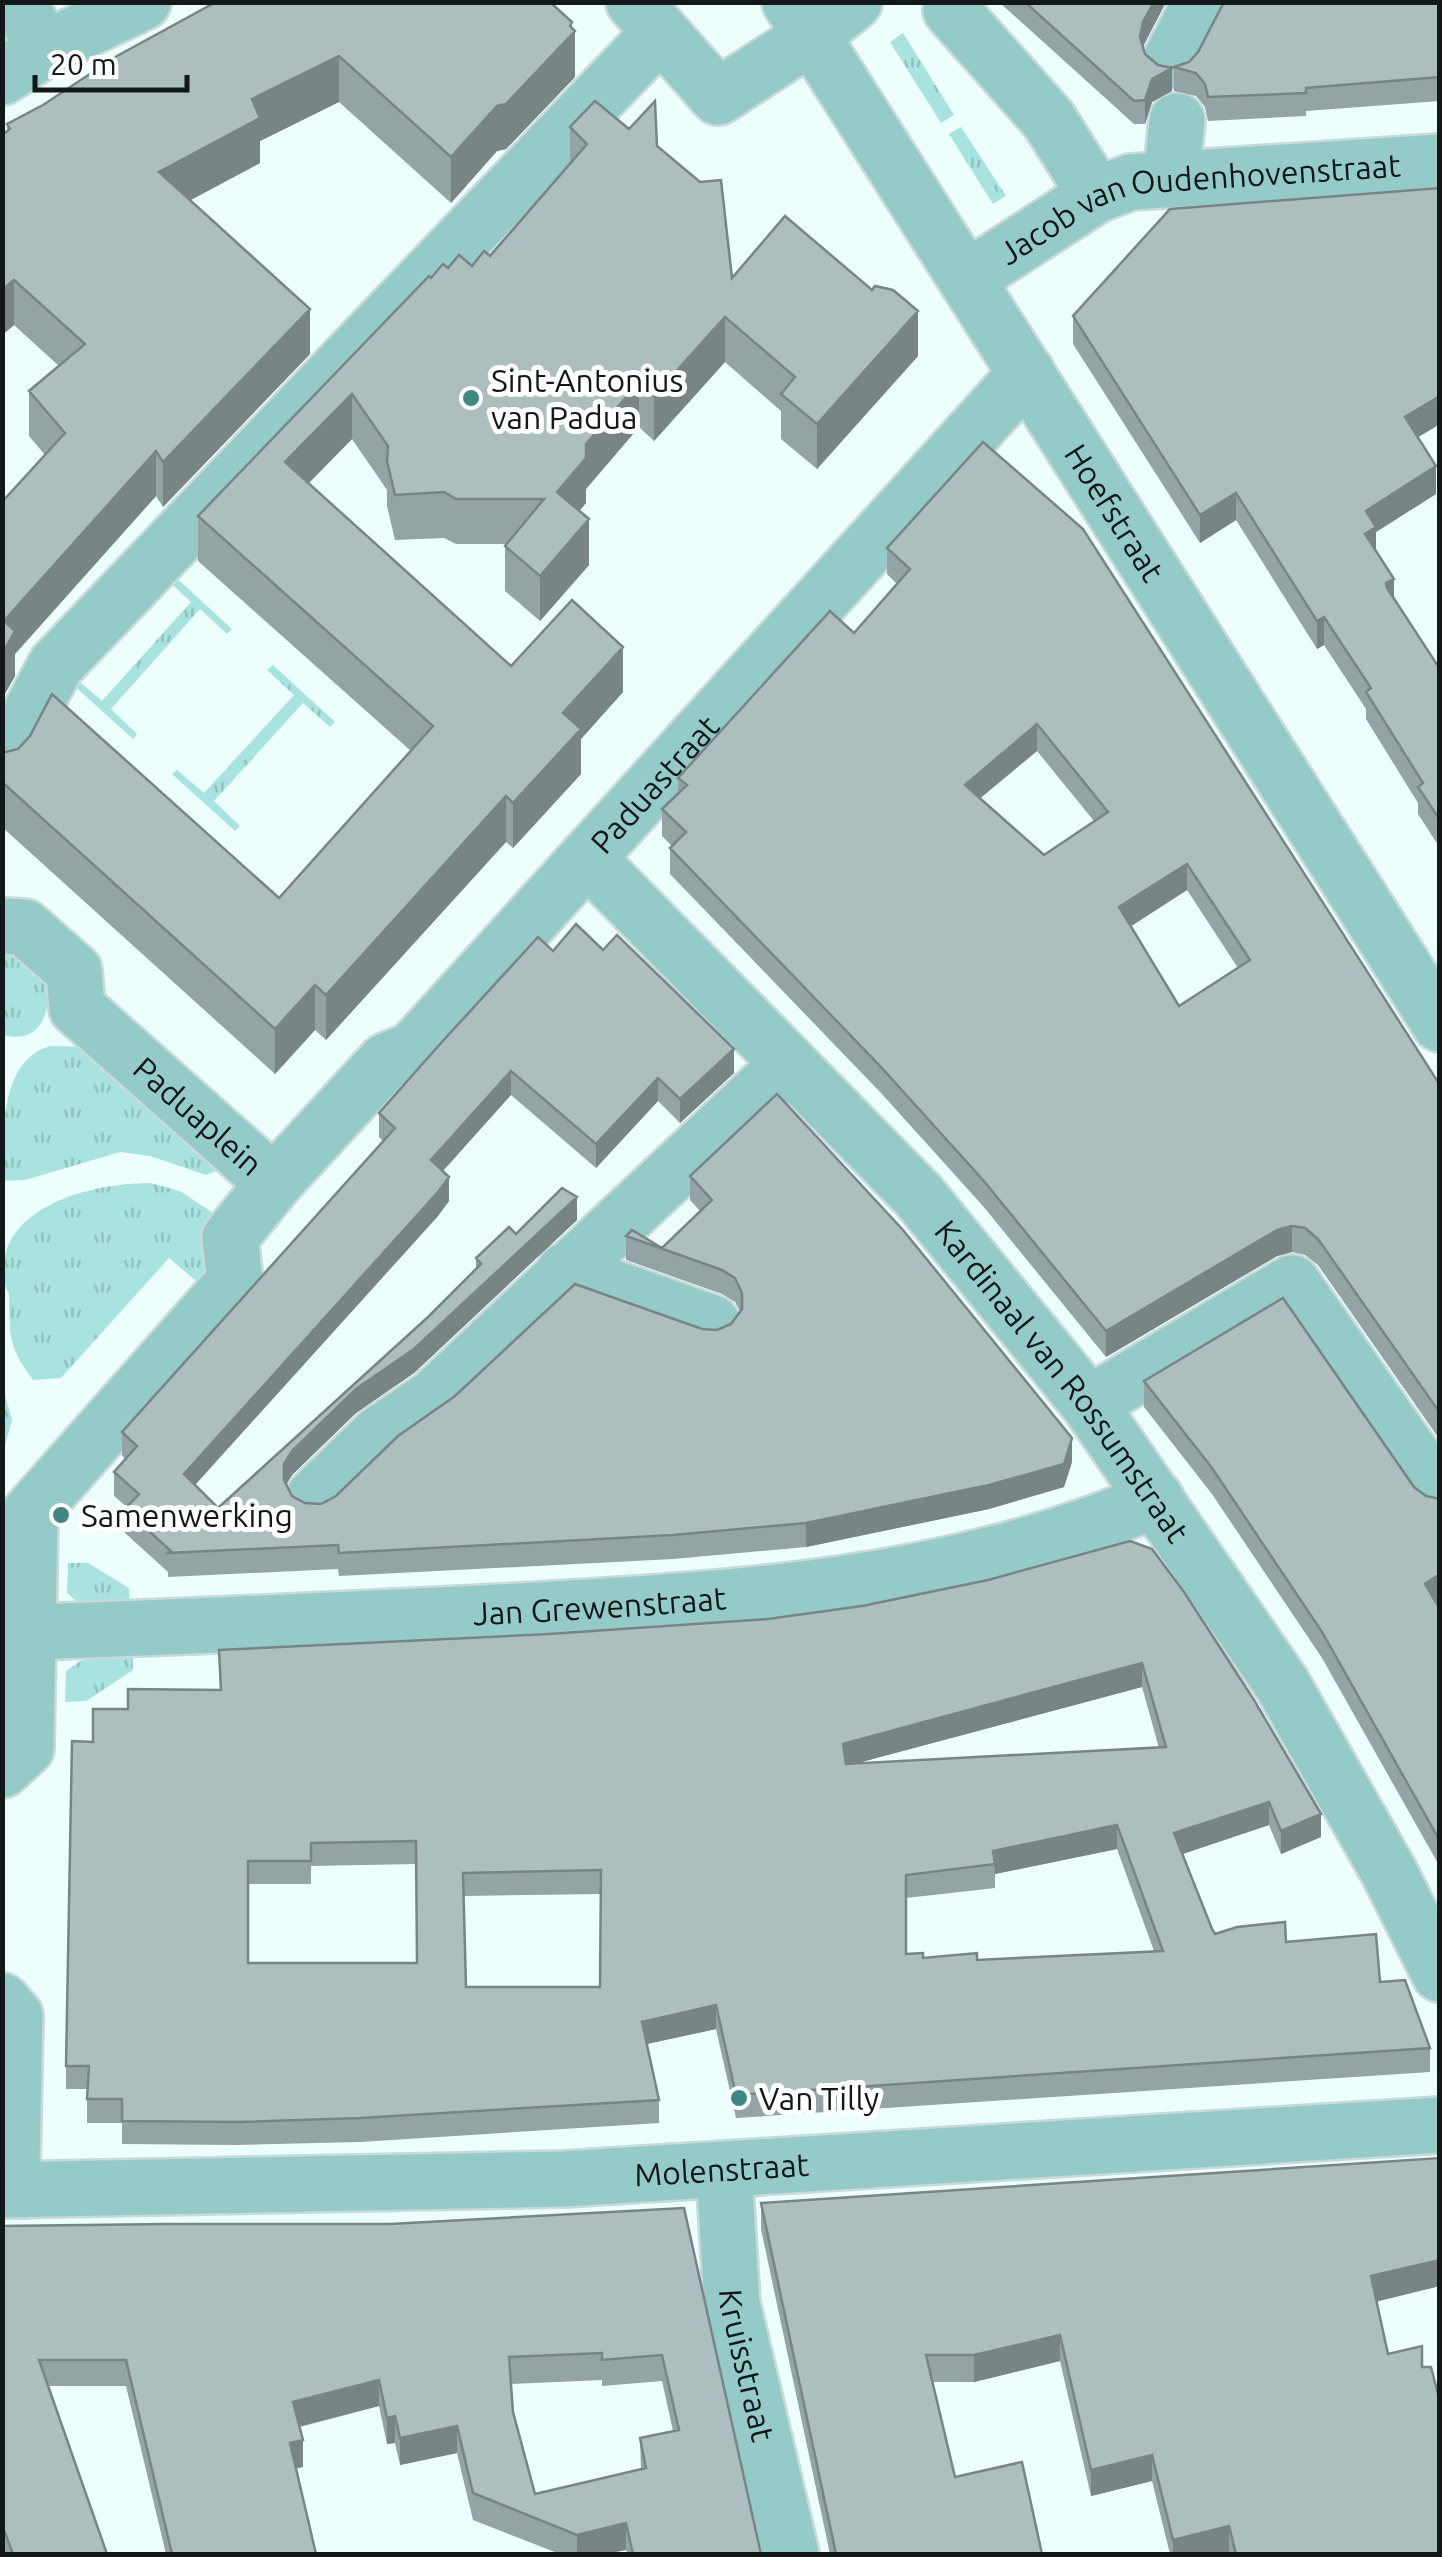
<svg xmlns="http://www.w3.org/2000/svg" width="1442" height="2557" font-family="Ubuntu,sans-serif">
  <defs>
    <pattern id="grass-tufts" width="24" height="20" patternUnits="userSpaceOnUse" patternTransform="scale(2.5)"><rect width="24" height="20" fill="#a9e3e0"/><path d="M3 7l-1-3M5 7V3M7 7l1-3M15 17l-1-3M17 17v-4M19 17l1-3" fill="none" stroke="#90c2bf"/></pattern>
  </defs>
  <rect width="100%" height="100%" fill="#ecfffd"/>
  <path fill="url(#grass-tufts)" d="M903,33l51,82 -13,8 -51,-81z
    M961,127l45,69 -13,8 -44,-70z
    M169,571l63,58 -5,5 -27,-25 -89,100 26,25 -4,5 -63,-57 4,-5 28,24 89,-99 -27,-25z
    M273,665l62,57 -5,5 -27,-24 -89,98 26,25 -5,5 -63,-57 5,-4 27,23 90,-98 -27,-25z
    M2,950h12l34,32c3,31 -8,63 -45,53z
    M50,1046l43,1 134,120 -21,8 -56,-19 -30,-4 -95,28 -22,1c0,-51 -3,-120 47,-135z
    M150,1183l30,8 33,22 -12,21 6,45 -6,6 -32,-27 -108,120 -28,2c-26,-36 -23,-44 -24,-87 -8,-11 -7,-25 -4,-38 14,-55 96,-72 145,-72z
    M3,1388l9,32 -9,33z
    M68,1563h20l41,25 1,23 -41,1 -22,-19z
    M132,1649l1,21 -47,31 -21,1 1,-31 29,-20z"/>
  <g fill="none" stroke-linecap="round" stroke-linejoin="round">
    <defs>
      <g id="minor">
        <path d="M18,2l27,47"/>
        <path d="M634,2l84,95 94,-61 42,-34"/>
        <path id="s1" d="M790,2l650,1022"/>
        <path d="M951,10l98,110 47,75"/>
        <path d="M1171,60l30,-58"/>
        <path d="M2,77l43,-28 98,-47"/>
        <path d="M1171,179l6,-58"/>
        <path id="s2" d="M968,278l128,-83 35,-13 309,-20"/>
        <path d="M2,767l54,-102 604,-632"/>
        <path id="s3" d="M587,858l332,338 170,208 193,280 107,188 51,102"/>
        <path id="s4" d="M2,926l22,1 50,44 3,37 197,175"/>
        <path d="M565,1271l147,52"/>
        <path d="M1089,1404l203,-121 148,212"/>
        <path d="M314,1497l64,-62 56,-38 355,-333"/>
        <path id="s5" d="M30,1632c163,-5 327,-13 490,-21 216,-12 435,-24 636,-112"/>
        <path id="s6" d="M2,1770l24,-22 4,-235 205,-232 -5,-43 44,-55 112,-122 27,-11 614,-677"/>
        <path d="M2,2001l13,15 -3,148 12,26"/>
        <path id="s7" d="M724,2172l8,132 59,250"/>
        <path id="s8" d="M2,2190l561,-11 877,-54"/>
      </g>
    </defs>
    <use href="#minor" stroke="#c9dad8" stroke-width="60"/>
    <use href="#minor" stroke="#94cac7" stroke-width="55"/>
  </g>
  <path fill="#94a3a3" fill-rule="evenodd" d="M999,2h167l-23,45 2,7 27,37 -20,11 -7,22h-11z
    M1440,2v99l-134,10v5l-98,5 -3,-14 -9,-11 -22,-5v-24l15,-5 9,-10z
    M572,29l3,48 -69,72 -9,2 -46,52 -112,-101 -79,39v22l-70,37 120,154 -147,153 -7,-11 -141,158v22l-13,23v-197l43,-47 -16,-19v-45l30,-25 -45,-41 -12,10v-200l5,-4v-7l36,-19 74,-49z
    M570,127l59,2 28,17 75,132 186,78 -101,113 -36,-30v-28l-56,-49 -71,79 -15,-14 -53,62v14l-7,8 10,54 -49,56 -35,-30v-45l2,-2h-51l-12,-6 -49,2 -8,-34v-16l-35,-51 -43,44 202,183 112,26 -42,47v35l-68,74 -7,-6 -180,198 -11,-10 -40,44 -273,-247v-74l277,145 132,-147 -213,-190v-45l233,-238 17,-10 24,-2 18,-10 80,-93z
    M1440,188v236l-22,13 18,57 -60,38v19l18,47 46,71v179l-22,-34v-11l-52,-84v-10l-42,-64 -7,4 -81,-129 -36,23 -127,-199v-28z
    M983,442l457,643v355l-122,-175 -13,-10 -13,-3 -15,4 -171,101 -123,-151 -102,-113 -211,-219v-26l2,-2 -10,-10v-27l16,-15v-16l176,-145 43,-49 -10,-10v-26zM1037,751l57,70 -50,34 -64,-57zM1187,890l51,78 -59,38 -48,-80z
    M553,951l181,122 -54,50 -22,-22 -62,67 -85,-73 -68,76 6,30 -11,15 -243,269 23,23 210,-191 48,-49v-10l40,-24 61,-14 -163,153 -58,40 -64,62 -6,10 6,11 13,7 16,1 381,-175 15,1 14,-6 9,-13 -5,-9 -13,-8 -96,-34v-24l36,12 38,-37 -10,-11v-24l382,286 -8,25 -75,22 -183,38 -133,12 -334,17 -1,-7 -170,8v-5l-43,-39v-24l2,-2 -13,-11v-24l12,-13 -4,-3v-24l261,-291 -4,-4v-24z
    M1144,1381l270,106 12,9 14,3v102l-4,2 4,6v258l-118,-209 -110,-164 -68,-87z
    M1130,1541l191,296 -40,17 -12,-29 -87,29 30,75 3,5 71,8 94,40 50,66v24l-694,46 -20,-89 -69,15 12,56v23l-299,19 -123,3 -115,-1v-21h-35v-34h-21v-23l27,-324 35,-33 92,-19 -1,-40 330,-16 219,-15 94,-13 126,-26zM1142,1687l17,61 -302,15zM1117,1849l37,102 -177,9 -54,-2 -17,-4v-56l89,-10v-14zM416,1864l1,99h-169v-79h63v-18zM601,1894l-1,93h-134l-2,-91z
    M1440,2158v128l-64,15 12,53 34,13 18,187h-210l-1,-1 -6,1h-53l-18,-73 -61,15 -31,-135 -86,21h-42l23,95 87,77h-212l-69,-325v-26z
    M684,2208l77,346h-133l-2,-4 -21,4h-45l-87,-34 -16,-67 -57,12 -5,-22 -8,1 -8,-38 -79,21 3,40 -7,1 20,86h-150l-40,-168h-78l59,168h-103l-2,-328 388,-2zM602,2380v6l60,-5 11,50 -33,7 1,31 -106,25 -22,-82 -2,-28z"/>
  <path fill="#788584" d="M1154,2h12l-23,44 -3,-9 3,-15z
    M572,22v12l3,-3v46l-69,72 -9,2 -46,52v-46z
    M339,56v46l-79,39v22l-101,54v-45l93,-73z
    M1172,68v23l-20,11 -7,22v-24l7,-21z
    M14,280v45l-12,10v-45z
    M310,309v45l-147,153v-45z
    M918,311v45l-101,113v-45z
    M725,317v45l-71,79v-45z
    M639,382v45l-53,62v14l-29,34v-45l29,-48z
    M352,394v45l-67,68v-45z
    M1440,396v28l-35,21v-28z
    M156,451v45l-141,158v22l-13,23 2,-78z
    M1436,466v28l-60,38v23l-11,7 1,-51z
    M1236,493v27l-36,23v-28z
    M589,519v46l-49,56v-45z
    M1394,579v27l-8,-23z
    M1324,617v28l-7,4v-28z
    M623,647v45l-42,47v35l-68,74v-45l50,-90z
    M1037,724v27l-72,60v-26z
    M506,796v46l-180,198v-45z
    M1187,864v26l-68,44v-27z
    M315,985v45l-40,44v-45z
    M734,1049v24l-54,50v-24z
    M511,1071v24l-80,89v-24z
    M658,1078v23l-62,67v-24z
    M449,1177v24l-11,15 -254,281v-23z
    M577,1197v23l-163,153 -58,40 -64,62 -8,13v-24l8,-13 64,-62z
    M1292,1226v26l-15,4 -171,101v-26l171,-101z
    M1072,1438v24l-8,25 -75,22 -183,38v-24z
    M1440,1574v27l-15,9v-26z
    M1142,1663v24l-299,80v-23z
    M1269,1802v23l-95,32v-24z
    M1321,1814v23l-40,17v-23z
    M1117,1825v24l-122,25 -2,-23z
    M716,2005v24l-74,16v-23z
    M1440,2260v26l-69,17v-27z
    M1060,2335v26l-86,21v-27z
    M379,2380v26l-86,22v-26z
    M395,2416v27l-8,1v-26z
    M457,2426v27l-57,12v-27z
    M303,2440v27l-13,2v-26z
    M1152,2455v26l-61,15v-26z
    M626,2523v27l-21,4h-28v-19z
    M1229,2526v27l-6,1h-50v-14z"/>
  <path fill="#acbebd" stroke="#788584" stroke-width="2.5" fill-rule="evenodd" d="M216,2h334l22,20 -2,4 5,5 -69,73 -9,2 -46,51 -112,-101 -87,43 8,19 -101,54 151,137 -147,153 -7,-11 -152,170 11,10 -13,23v-152l63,-69 -36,-42 56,-47 -71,-64 -12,10v-155l8,-6 -3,-5 36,-19 74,-49z
    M1025,2h129l-11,20 -3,15 5,17 13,11 14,3 -20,11 -7,21 -11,1z
    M1224,2h216v75l-134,11v5l-98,4 -3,-13 -9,-11 -22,-6 15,-5 9,-10z
    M595,101l34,28 26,-28 2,45 43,36 21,-2 11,98 53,-62 87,74 3,-4 18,4 25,21 -101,113 -36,-30 14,-17 -70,-60 -71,79 -15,-14 -53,62v14l-29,34 32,27 -49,57 -35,-30 39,-47h-88l-12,-7 -49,3 -8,-34 1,-15 -36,-52 -67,68 226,204 61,-66 51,47 -60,66 18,16 -68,74 -7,-7 -180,199 -11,-10 -40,44 -273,-247v-29l16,-4 12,-13 22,-42 227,204 154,-172 -235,-210 231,-240 2,2 12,-14 5,4 11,-13 13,11 12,-15 6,5 97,-112 -17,-17z
    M1440,188v208l-35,21 31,49 -70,45 10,16 -11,7 29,45 -8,4 1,5 53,81v151l-22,-33 5,-4 -57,-91 5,-4 -47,-71 -7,4 -81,-128 -36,22 -127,-199 97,-107z
    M983,442l100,87 357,556v328l-122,-174 -13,-11 -13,-2 -15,4 -171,101 -123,-151 -102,-113 -211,-219 16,-16 -24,-23 25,-24 -9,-7 152,-167 24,22 56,-64 -23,-21zM1037,724l71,88 -64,43 -79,-70zM1187,864l63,96 -71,46 -60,-99z
    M576,924l27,26 14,-15 117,114 -54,50 -22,-21 -62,66 -85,-73 -80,89 18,17 -11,15 -254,282 34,34 210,-191 53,-53 -5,-6 33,-31 7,7 46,-46 15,9 -163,152 -58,40 -64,62 -8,13v16l8,16 13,7 16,1 15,-8 62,-60 57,-40 120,-112 127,45 15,1 14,-6 11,-15v-16l-7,-15 -13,-8 -96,-34 6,-6 30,18 50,-48 -22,-24 87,-82 126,136 169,208 -8,26 -75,21 -183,38 -133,12 -334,18 -1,-8 -170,8 3,-2 -46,-42 14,-15 -25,-22 23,-26 -15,-14 273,-304 -16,-15 62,-70 97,-106 15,14z
    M1283,1298l131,189 12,9 14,3v75l-15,10 15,25v232l-118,-209 -110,-164 -68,-87z
    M1130,1541l22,8 32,43 70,108 67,114 -40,17 -12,-29 -95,31 38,96 3,5 22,-7 48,-5 1,20 90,-8 4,48 25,-2 25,68 -694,47 -20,-90 -74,17 17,78 -299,18 -123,4 -115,-1v-22h-35l2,-33h-23l6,-325 21,1v-33h35v-20l93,1 -2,-40 330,-16 219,-15 94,-13 126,-26zM1142,1663l24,84 -320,17 -3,-20zM1117,1825l46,126 -186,9v-7l-54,5v-5l-17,1v-79l89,-11 -2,-13zM416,1841l1,122h-169v-102h63v-18zM601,1870l-1,117h-134l-3,-114z
    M1440,2158v102l-69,16 17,78 34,-8v21h9l9,35v152h-204l-7,-28 -56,14 -21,-85 -61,15 -31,-135 -86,20h-48l29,122 67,-15 20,92h-206l-75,-351z
    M684,2208l77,346h-128l-7,-31 -49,12 -104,-42 -16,-67 -57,12 -5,-22 -8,2 -8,-38 -86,22 10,38 -13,3 26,111h-144l-46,-194h-87l68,194h-94l-11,-29v-299l164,-2h224zM602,2353v7l60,-5 17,75 -39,8 6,30 -111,26 -22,-82 -4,-55z"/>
  <g fill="#3f8784" stroke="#fff" stroke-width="4">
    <circle cx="471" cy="398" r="10"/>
    <circle cx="61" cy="1515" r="10"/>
    <circle cx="739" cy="2098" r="10"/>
  </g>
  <g text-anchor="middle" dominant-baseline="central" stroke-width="10" stroke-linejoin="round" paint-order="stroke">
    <g font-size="32" fill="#111817" stroke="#fff">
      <text stroke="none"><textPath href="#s2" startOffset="250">Jacob van Oudenhovenstraat</textPath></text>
      <text stroke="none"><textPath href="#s1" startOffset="605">Hoefstraat</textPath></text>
      <text stroke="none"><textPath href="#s6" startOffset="1245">Paduastraat</textPath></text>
      <text stroke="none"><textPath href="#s4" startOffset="288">Paduaplein</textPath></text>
      <text stroke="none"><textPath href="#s3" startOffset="708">Kardinaal van Rossumstraat</textPath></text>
      <text stroke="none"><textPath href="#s5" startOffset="570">Jan Grewenstraat</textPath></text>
      <text stroke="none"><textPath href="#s8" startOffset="720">Molenstraat</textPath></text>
      <text stroke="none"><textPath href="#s7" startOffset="195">Kruisstraat</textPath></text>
    </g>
    <g font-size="32" fill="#111817" stroke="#fff" text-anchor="start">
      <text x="491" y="380">Sint-Antonius<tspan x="491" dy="37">van Padua</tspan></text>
      <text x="81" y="1515">Samenwerking</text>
      <text x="759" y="2098">Van Tilly</text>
    </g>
  </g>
  <rect width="1442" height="2557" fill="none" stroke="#111817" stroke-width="10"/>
  <path d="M35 75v15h152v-15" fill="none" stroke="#111817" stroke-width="5"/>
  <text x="50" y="75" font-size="30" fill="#111817" stroke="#ffffff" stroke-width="8" paint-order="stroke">20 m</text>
</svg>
